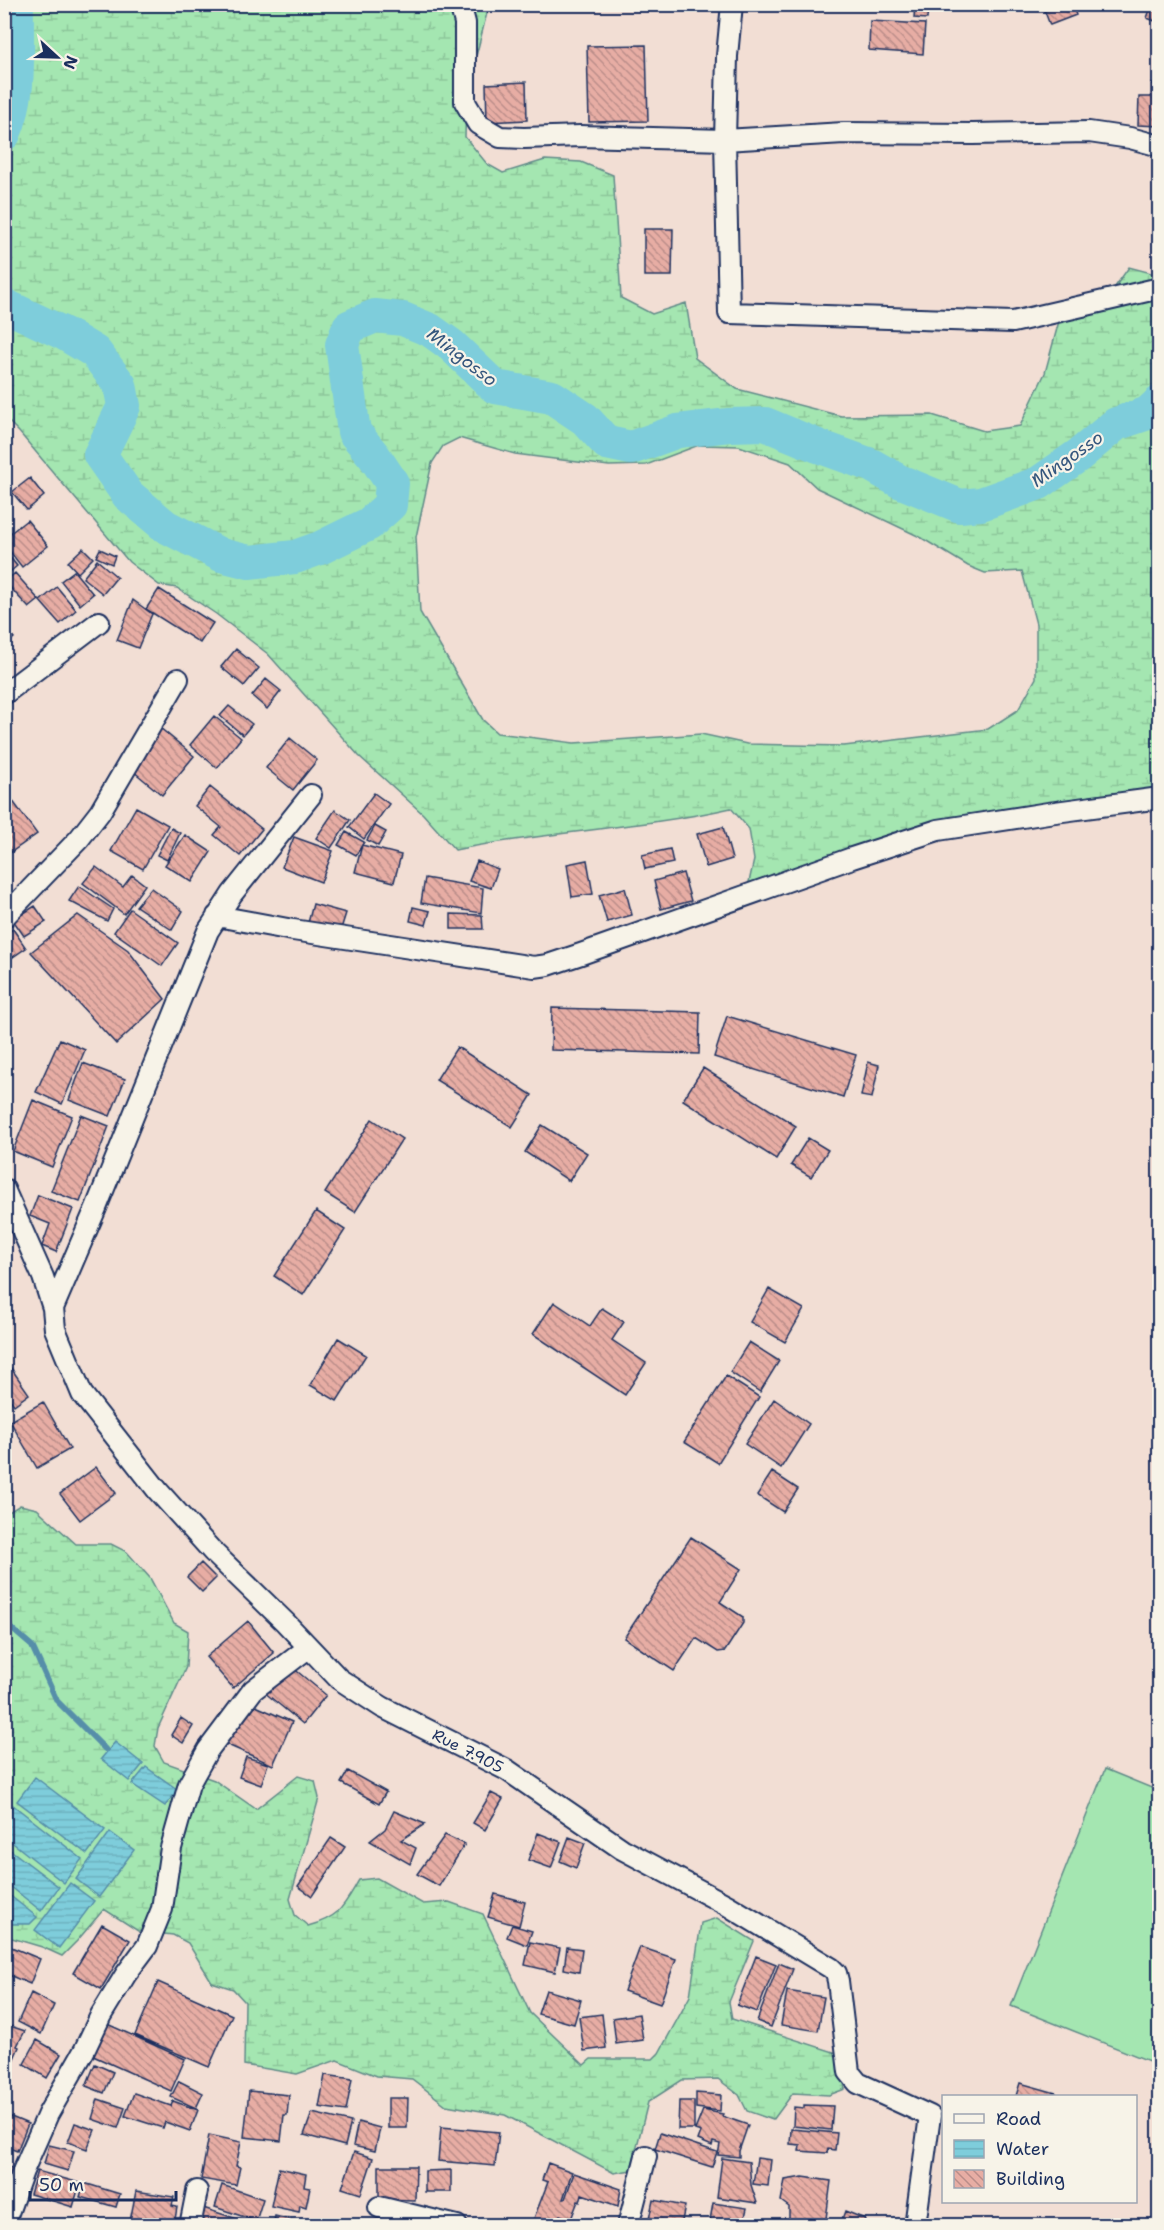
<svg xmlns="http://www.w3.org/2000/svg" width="1164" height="2230" font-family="'Shantell Sans',sans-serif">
  <defs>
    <pattern id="wetland-marsh" width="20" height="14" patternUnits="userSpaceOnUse" patternTransform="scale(1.5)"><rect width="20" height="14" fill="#a4e6b1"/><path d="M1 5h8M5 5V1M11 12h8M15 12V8" fill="none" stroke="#8dc69b"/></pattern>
    <pattern id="water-rules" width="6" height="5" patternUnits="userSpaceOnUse" patternTransform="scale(1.5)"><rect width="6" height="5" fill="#7ecddb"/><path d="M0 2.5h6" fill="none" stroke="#6cb0be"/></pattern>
    <pattern id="building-back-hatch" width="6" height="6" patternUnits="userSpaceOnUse" patternTransform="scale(1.5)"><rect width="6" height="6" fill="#e7ada4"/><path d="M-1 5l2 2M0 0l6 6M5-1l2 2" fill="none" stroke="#ba8d89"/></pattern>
  </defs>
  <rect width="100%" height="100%" fill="#f2ded4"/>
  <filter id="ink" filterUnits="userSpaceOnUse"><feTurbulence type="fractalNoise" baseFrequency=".0167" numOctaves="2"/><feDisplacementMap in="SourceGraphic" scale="12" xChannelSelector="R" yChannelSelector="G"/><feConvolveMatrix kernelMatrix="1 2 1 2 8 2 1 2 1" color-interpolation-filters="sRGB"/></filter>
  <g filter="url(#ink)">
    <path fill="#a4e6b1" stroke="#608a88" stroke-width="1.5" d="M1105,1769l54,22v274l-148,-59z"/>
    <path fill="url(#wetland-marsh)" stroke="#608a88" stroke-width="1.5" fill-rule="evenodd" d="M4,5h485l-23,91 -1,41 22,27 16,9 42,-13 36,2 32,13 8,123 31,16 34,-11 9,55 42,31 104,27 91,-1 52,16 36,-5 25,-53 14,-52 26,-26 30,-8 14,-20 30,8v532l-202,25 -213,72 10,-44 -5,-31 -18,-21c-92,21 -184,23 -276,42l-32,-36 -64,-58 -91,-102 -52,-40 -39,-26 -18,-3 -30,-23 -110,-130 -14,-14zM459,438l56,16 94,12 37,-1 53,-20 40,1 51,17 27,25 103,49 48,29 17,7 37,-2 14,53v54l-18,32 -30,19 -144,17 -97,-2 -46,-10 -127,9 -77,-10 -14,-13 -63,-108 -4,-75 16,-74 11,-17z
      M20,1505l17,4 39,35h35l16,8 23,26 24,45 14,8 -2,36 -28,61 -3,18 9,16 50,18 42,29 42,-33 17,5 4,17 -29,101 5,16 13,11c32,-9 35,-19 51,-46l18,-2 46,26 26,-2 34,12 47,99 54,52 7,-6h62l6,-6 31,-57 11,-73 16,-5 37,23 -25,61 3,17 108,35 5,35 -16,6 -36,-2 -20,27 -26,-9 -8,-16 -21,-16 -36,1 -34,22 -17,68 -17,3 -109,-58 -59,-10 -34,-26 -35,-3 -40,-16 -40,14 -53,-9 1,-63 -12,-13 -21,-7 -24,-39 -15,-8 -35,-4 -34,-22 -27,32 -15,15 -20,-9 -37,-11 -1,-421z"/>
    <path fill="url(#water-rules)" stroke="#568ea9" stroke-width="1.5" d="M115,1742l28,22 -14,17 -28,-22z
      M146,1767l32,23 -13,16 -33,-22z
      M35,1777l70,53 -18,24 -70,-53z
      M13,1805l69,54 -18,24 -59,-46v-21z
      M110,1832l24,18 -35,47 -23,-18z
      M4,1845l55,42 -18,24 -36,-29z
      M70,1883l24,18 -35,47 -24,-18z
      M4,1891l33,26 -7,7h-25z"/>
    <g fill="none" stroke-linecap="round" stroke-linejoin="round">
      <path stroke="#568ea9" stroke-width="6" d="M4,1622l28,24 25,55 48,48"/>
      <path stroke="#7ecddb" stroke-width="34" d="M4,134c18,-38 12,-88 13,-130
        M4,305l61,29 30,18 25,33 4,21 -24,49 28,40 37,31 56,29 28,7 46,-5 25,-9 49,-24 21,-19 2,-22 -18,-27 -20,-24 -12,-87 7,-18 26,-11 28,3 27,11 21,15 44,42 57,10 33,22 22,24 24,5 47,-17 51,-6 36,-1 53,22 53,19 28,16 61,25 21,-2 58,-21 40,-28 37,-31 32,-11 12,-11"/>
    </g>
    <path fill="url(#building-back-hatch)" stroke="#1b2f5e" stroke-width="1.5" d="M915,4h13l-1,15 -13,-1z
      M1042,4h30l4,11 -26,10z
      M1152,4h8v19l-13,-5z
      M870,21l55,3 -2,30 -54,-4z
      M1160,40v16l-5,-2z
      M646,45l2,76 -59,1 -2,-76z
      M526,82l1,38 -40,2 -1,-38z
      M1151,84h9v42l-22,-1 1,-28h12z
      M644,229h29l-1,47h-28z
      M30,478l14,18 -17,14 -15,-18z
      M27,520l21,26 -26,21 -18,-23v-6z
      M83,548l10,10 -15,15 -10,-11z
      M100,549l15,7 -3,8 -16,-7z
      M4,550l13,16 -13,11z
      M97,560l20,17 -14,17 -20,-16z
      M74,571l19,23 -13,11 -19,-24z
      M15,573l24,27 -10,8 -24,-26z
      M57,587l19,23 -16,14 -20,-23z
      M159,589l54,34 -13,20 -54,-34z
      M133,600l19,14 -14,34 -21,-8z
      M4,627l10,11 -10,8z
      M236,649l23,19 -15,18 -23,-19z
      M266,679l15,12 -14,18 -15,-13z
      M229,706l23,18 -9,11 -23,-19z
      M214,716l27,22 -24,30 -27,-23z
      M159,727l35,29 -32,39 -35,-29z
      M290,738l27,22 -24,30 -27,-22z
      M210,787l52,42 -22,27 -26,-21 7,-8 -26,-21z
      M374,793l15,11 -25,35 -15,-12z
      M12,800l25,34 -33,23v-52z
      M136,807l32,18 -25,44 -32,-18z
      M335,810l15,10 -19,28 -15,-10z
      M375,826l11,6 -8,14 -11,-6z
      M723,827l9,32 -26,8 -9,-33z
      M171,828l9,5 -13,27 -10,-5z
      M346,832l18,10 -8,13 -18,-10z
      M185,835l26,17 -19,30 -27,-17z
      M294,837l39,14 -12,31 -39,-15z
      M362,845l39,10 -7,27 -39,-10z
      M670,849l3,14 -28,6 -3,-14z
      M587,860l6,34 -21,3 -5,-33z
      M477,861l21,8 -7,19 -22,-7z
      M96,867l27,20 9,-12 13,10 -21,29 -41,-31z
      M683,873l8,28 -30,8 -7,-28z
      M425,878l58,10 -2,25 -60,-10z
      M79,886l34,23 -6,12 -38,-20z
      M151,888l32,23 -11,19 -36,-24z
      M625,888l7,27 -25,7 -8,-27z
      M313,904l33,9 -6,19 -32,-9z
      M35,906l11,16 -22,14 -11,-16z
      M413,907l17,4 -4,14 -16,-4z
      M130,909l48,34 -16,23 -48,-34z
      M451,914l31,1 1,14h-32z
      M78,915l50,35 37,49 -49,45 -85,-92z
      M13,929l13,19 -22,15v-28z
      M552,1008l148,4 -1,42 -148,-4z
      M727,1016l129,39 -13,42 -129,-40z
      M60,1039l25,11 -23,54 -26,-12z
      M457,1047l75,48 -20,32 -76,-47z
      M868,1062l11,3 -7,33 -11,-2z
      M83,1063l42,16 -15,37 -41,-16z
      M703,1068l93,58 -20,33 -93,-59z
      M33,1100l39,16 -20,51 -39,-16z
      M81,1115l28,11 -29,76 -29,-11z
      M372,1119l30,20 -47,73 -30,-19z
      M542,1125l45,28 -18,28 -44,-29z
      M808,1138l20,12 -17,27 -20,-12z
      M38,1195l35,14 -17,43 -14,-6 8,-22 -20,-8z
      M316,1211l29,19 -42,65 -29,-19z
      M769,1289l35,20 -19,33 -35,-20z
      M554,1302l36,24 12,-18 22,14 -12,18 34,23 -21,32 -92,-61z
      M338,1338l28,17 -29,46 -27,-16z
      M749,1342l30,19 -19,31 -30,-20z
      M11,1368l18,26 -15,11 -10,-14v-18z
      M726,1376l33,21 -41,66 -34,-21z
      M774,1399l35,25 -28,44 -36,-24z
      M43,1402l27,47 -33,19 -27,-47z
      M96,1467l20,26 -36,27 -20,-26z
      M772,1472l26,17 -15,23 -26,-17z
      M691,1537l50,32 -21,33 23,15v6l-18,28 -7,1 -22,-14 -22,33 -50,-33z
      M201,1563l15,15 -14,14 -15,-15z
      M248,1621l26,32 -41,35 -27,-31z
      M287,1663l39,32 -23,29 -39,-32z
      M240,1699l52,23 -19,43 -52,-23z
      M181,1718l12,8 -10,17 -12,-8z
      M246,1757l22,7 -7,21 -22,-8z
      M348,1771l38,21 -7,12 -38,-21z
      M491,1793l12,6 -18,31 -12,-7z
      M394,1811l31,13 -24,16 15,8 -6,16 -40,-23 15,-12z
      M538,1833l23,9 -10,26 -23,-8z
      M445,1835l20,9 -26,42 -22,-12z
      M569,1837l16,6 -9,25 -16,-7z
      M331,1838l14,9 -33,49 -14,-10z
      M495,1894l30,8 -6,24 -31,-9z
      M102,1924l28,16 -29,49 -28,-16z
      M512,1925l20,6 -5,14 -20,-8z
      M530,1942l30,6 -5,24 -30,-7z
      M9,1946l31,13 -10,25 -26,-11v-16z
      M567,1947l15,2 -3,23 -15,-3z
      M640,1947l36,12 -16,45 -36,-13z
      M756,1956l20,8 -19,48 -20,-7z
      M779,1963l14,6 -22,58 -14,-6z
      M158,1982l74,33 -23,52 -74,-32z
      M546,1990l35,10 -7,24 -36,-10z
      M787,1991l37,6 -6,34 -37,-6z
      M31,1993l23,12 -13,29 -23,-12z
      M602,2014l4,34 -22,3 -5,-34z
      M639,2014l4,26 -27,4 -3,-26z
      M105,2023l80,36 -14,32 -80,-36z
      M10,2026l15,5 -8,15 2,1 -12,27 -3,-1v-36z
      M37,2040l24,14 -14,24 -23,-14z
      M95,2064l18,8 -9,21 -18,-7z
      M325,2075l27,4 -6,32 -27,-4z
      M179,2081l24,12 -7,15 -25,-11z
      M1020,2083l36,10 -1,3h-39z
      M249,2091l40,4 -2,20h-3l-3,26 -37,-4z
      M134,2093l37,13 2,-5 25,9 -8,21 -25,-9 -2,6 -38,-12z
      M696,2093l25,2 -1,16 -24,-3z
      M388,2098h20l-1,30h-19z
      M98,2099l27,9 -7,20 -26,-9z
      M679,2101h15v28h-16z
      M804,2105l29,1 -2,24 -38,-4 1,-19 10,1z
      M703,2110l20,4 -1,2 26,9 -9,26v6l-21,-2 2,-11 -7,-2 -1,4 -14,-6 3,-8 -6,-2z
      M312,2113l39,9 -6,24 -41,-11z
      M4,2114l24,10 -11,27 -13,-5z
      M358,2122l22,6 -5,23 -22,-5z
      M75,2123l20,7 -8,19 -19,-7z
      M441,2127l58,5 -4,34 -57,-5z
      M791,2129l46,4 -2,17 -7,-1 -1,4 -28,-2 1,-6 -10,-1z
      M660,2133l57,19 -5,15 -57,-18z
      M209,2135l32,7 -5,24 4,1 -4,18 -35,-6z
      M49,2145l25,6 -6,20 -24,-7z
      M354,2152l19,6 -12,36 -19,-6z
      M722,2158l27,4 2,23 6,18 -40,-6z
      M757,2158l14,2 -3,26 -15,-2z
      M548,2163l24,9 -9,27h2l9,-26 47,16 -3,17 -36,-12 -2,8 -2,-1 -7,18 -11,-4 -4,11h-25l17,-44 -6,-2z
      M4,2165l12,5 -12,28z
      M379,2166h37l-1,34 -36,-1z
      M279,2168l27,6 -2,13 6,1 -4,19 -6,-2 -1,7 -28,-6z
      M451,2170v22h-26v-21z
      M37,2171l43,12 -7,24 -43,-13z
      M803,2177l28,4 -6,45 -36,-1v-18l-8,-6 4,-21z
      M84,2183l36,11 -4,13 -36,-10z
      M222,2185l41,14 -7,22 -41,-14z
      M136,2191l38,6 -2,9 5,1 -3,19h-45z
      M653,2200l32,6 -4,20 -33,-2z
      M713,2203l34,5 -4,18h-34z
      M200,2207l59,19h-64z
      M845,2211l20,8 -3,7 -22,-1z
      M275,2216l30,7v3h-32z
      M687,2221l16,3 -1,2h-16z"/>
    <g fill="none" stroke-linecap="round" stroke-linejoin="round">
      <defs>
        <path id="minor" d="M460,4l5,19v79l13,22 22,13 24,1 56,-2 145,4 4,173 284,9 147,-34
          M732,4l-5,52 -2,84 119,-7 129,1 116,-2 41,6 30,8
          M4,694l95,-72
          M217,916l76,14 241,37 14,-2 33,-11 271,-96 86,-28 110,-17 112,-15
          M4,917l75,-78 21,-27 78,-133
          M4,1189l39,88 10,31 2,21 27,65 76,97 55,61 72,70 54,57 43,28 125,63 115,79 105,56 104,63 5,5 2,8 11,91 9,11 72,33 -15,110
          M53,1308l43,-100 112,-277 24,-37 79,-99
          M379,2207l78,19
          M4,2224l19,-53 25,-57 36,-63 17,-36 25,-41 21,-28 15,-37 9,-61 18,-64 19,-34 45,-60 55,-42
          M190,2226l7,-35
          M628,2226l18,-70"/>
      </defs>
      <use href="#minor" stroke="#1b2f5e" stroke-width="24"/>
      <use href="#minor" stroke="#f7f3e8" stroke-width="20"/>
    </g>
  </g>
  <g text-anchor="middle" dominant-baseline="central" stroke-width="4.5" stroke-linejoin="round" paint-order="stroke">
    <g font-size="16" fill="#1b2f5e" stroke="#f7f3e8">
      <text transform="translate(468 1751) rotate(27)">Rue 7.905</text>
    </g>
    <g font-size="18" font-style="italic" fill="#34567d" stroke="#f7f3e8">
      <text transform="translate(462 357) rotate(38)">Mingosso</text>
      <text transform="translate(1067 459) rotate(-35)">Mingosso</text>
    </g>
  </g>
  <rect width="1164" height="2230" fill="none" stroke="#f7f3e8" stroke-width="24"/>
  <rect x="12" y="12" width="1140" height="2206" fill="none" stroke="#1b2f5e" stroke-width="2" filter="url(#ink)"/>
  <rect x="942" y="2095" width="195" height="108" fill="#f7f3e8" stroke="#9fa5b1" stroke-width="1.5"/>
  <rect x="954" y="2114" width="30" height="9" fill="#f7f3e8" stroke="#9fa5b1" stroke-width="1.5"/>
  <text x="996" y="2125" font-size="18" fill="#1b2f5e">Road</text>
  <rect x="954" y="2140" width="30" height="18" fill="url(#water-rules)" stroke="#9fa5b1" stroke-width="1.5"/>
  <text x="996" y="2155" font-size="18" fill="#1b2f5e">Water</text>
  <rect x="954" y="2170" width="30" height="18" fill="url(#building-back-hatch)" stroke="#9fa5b1" stroke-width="1.5"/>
  <text x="996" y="2185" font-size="18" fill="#1b2f5e">Building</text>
  <g transform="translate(57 57) rotate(112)" stroke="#f7f3e8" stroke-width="4.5" paint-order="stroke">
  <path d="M0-4.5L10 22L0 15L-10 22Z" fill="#1b2f5e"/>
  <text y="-9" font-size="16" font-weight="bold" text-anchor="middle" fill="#1b2f5e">N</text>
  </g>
  <path d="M30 2191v9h146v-9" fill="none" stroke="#1b2f5e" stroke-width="3"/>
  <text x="39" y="2191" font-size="18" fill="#1b2f5e" stroke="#f7f3e8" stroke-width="4.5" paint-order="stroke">50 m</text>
</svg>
